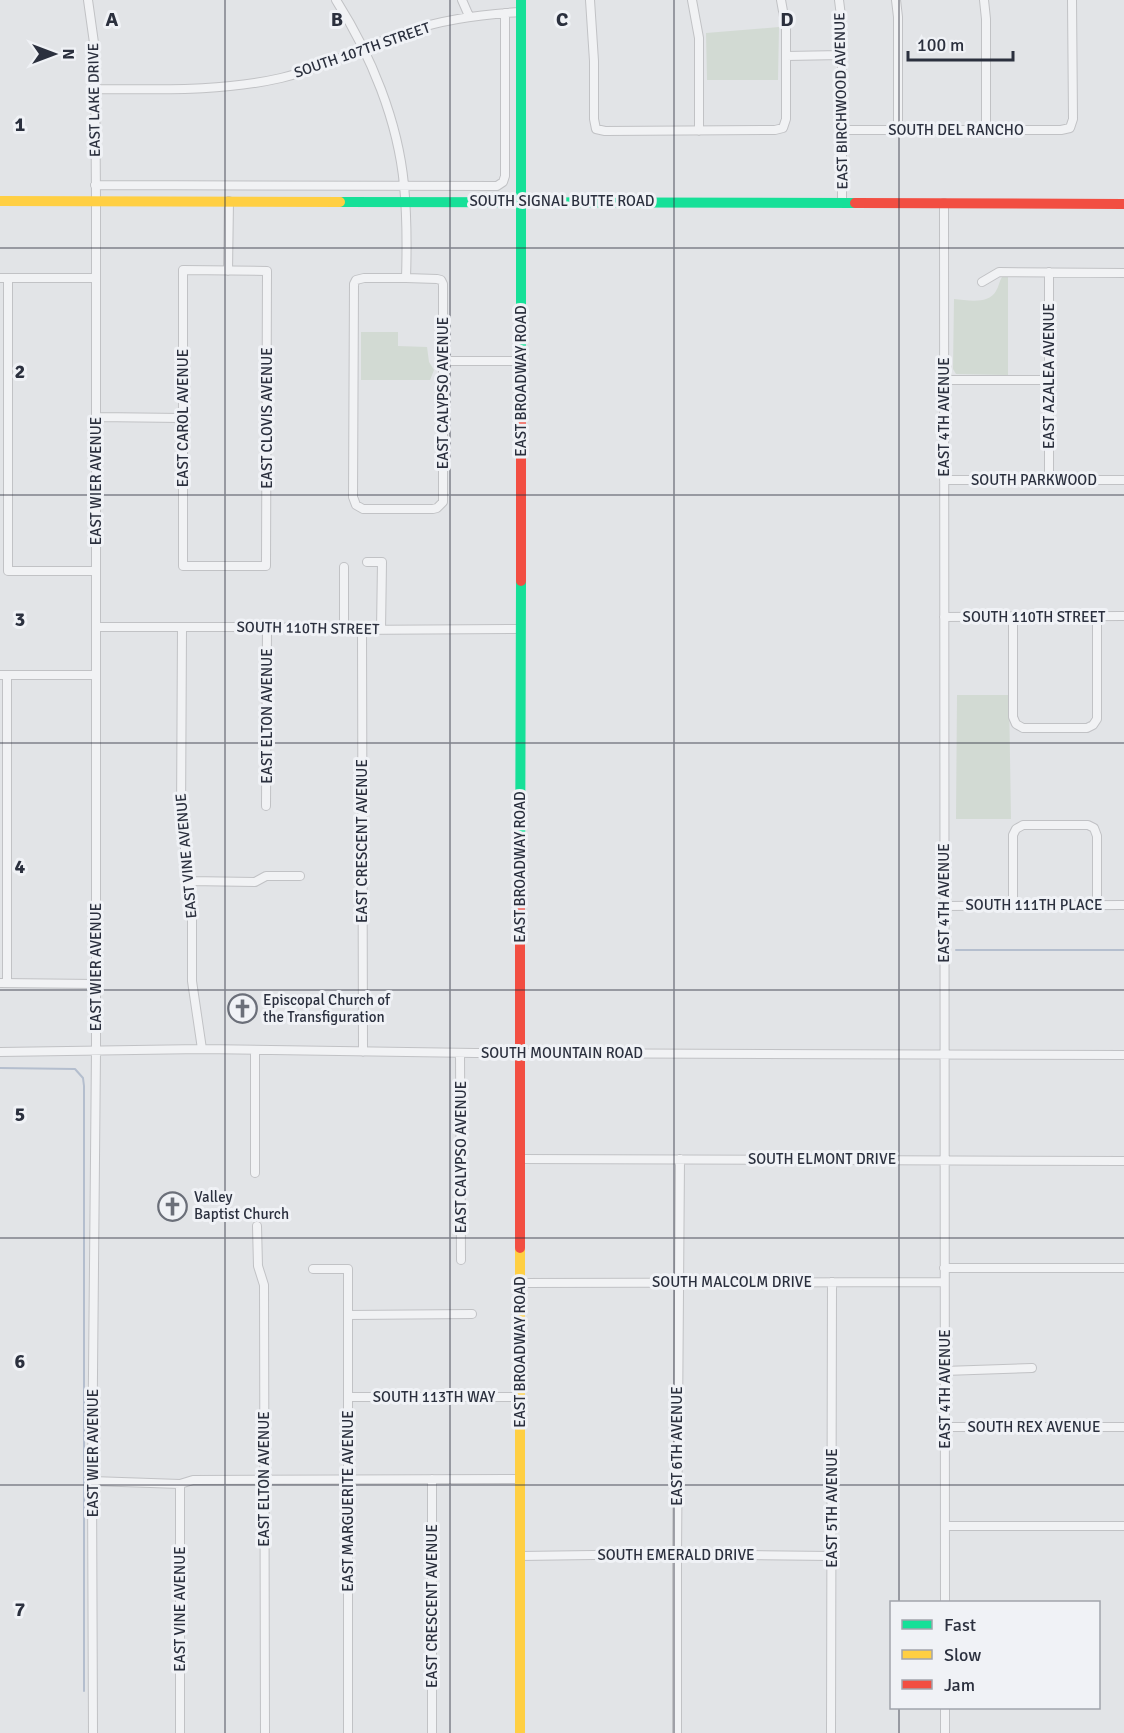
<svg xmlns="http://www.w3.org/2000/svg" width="1124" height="1733" font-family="Signika,sans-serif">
  <rect width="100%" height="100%" fill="#e2e4e7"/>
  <path fill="#d2dad3" d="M779,27l-1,53h-71l-1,-47z
    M1008,276v99l-52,-1 -3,-5 1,-70c13,1 34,6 42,-8 3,-5 3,-9 6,-14z
    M361,332h37v14l29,1 2,15 5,8 -4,10h-69z
    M957,695h52l2,124h-55z"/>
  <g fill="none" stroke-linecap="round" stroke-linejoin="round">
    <path stroke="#b4bece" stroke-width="2" d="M956,950h168
      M0,1068l75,1 8,9 1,8v605"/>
    <defs>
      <path id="street" d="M88,0l7,50 1,151v850l-4,430 1,252
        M336,0c35,55 62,121 68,185 3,31 3,62 2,93
        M462,0l7,16
        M590,0l4,61v58l2,10 9,2 170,-1 8,-2 3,-9v-91l-5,-28
        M692,0l7,38v93
        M839,0l3,24v178
        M896,0l2,17v113
        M984,0l2,19v111
        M786,56l56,-1
        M95,89c62,0 125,3 186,-11 45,-11 85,-32 128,-47 36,-12 74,-17 112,-19
        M842,130h219l9,-2 3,-9 -1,-119
        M95,185l402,1 6,-4 2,-6v-163
        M944,203l1,1399
        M183,270l84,1 -1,295h-83z
        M228,271l1,-70
        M1049,272v208
        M0,278h96
        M8,278v293h88
        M406,278l31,1 4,1 2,4v218l-6,6 -4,1h-70l-7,-4 -3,-8 1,-213 2,-4 8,-2z
        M982,282l17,-10 125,1
        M444,361h77
        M944,380h105
        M96,417l87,1
        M944,480h180
        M367,562h15l-1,68
        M344,567v63
        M944,617l180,-1
        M1013,617v100l3,7 7,4h64l6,-3 4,-6v-103
        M96,627h171l77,3 176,-1
        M182,627l-1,191 11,83v80l10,68
        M362,630l1,422
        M0,675h96
        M266,806l1,-179
        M189,881l66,1 11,-6h34
        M944,906l180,-1
        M1013,906v-71l3,-6 7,-4h65l6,3 3,8v69
        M0,983l96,1
        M7,983v-308
        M255,1051v122
        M0,1052l202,-3 273,4 649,2
        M460,1053l1,207
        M520,1159l604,2
        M257,1226l1,40 6,19 1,448
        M944,1268h180
        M313,1269h35v464
        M520,1283l424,-1
        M348,1315l124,-1
        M944,1371l88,-3
        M348,1397h172
        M945,1427h179
        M432,1479v254
        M92,1481l88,3 13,-4 327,-1
        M945,1526h179
        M520,1556l147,-2 165,2
        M945,1708v25
        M180,1733v-249
        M677,1733v-178l3,-396
        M831,1733l1,-451"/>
    </defs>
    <use href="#street" stroke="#c1c2c5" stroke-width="10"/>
    <use href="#street" stroke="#f1f2f4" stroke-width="8"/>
    <path stroke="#16e098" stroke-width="10" d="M340,202l515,1
      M521,371v-371
      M520,900l1,-319"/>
    <path stroke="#ffcf43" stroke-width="10" d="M0,201l340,1
      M520,1733v-485"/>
    <path stroke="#f24e42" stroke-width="10" d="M855,203l269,1
      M521,581v-210
      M520,1248v-348"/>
  </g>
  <path fill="none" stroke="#2b303e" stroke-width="1.5" stroke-opacity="0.55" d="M225,0v1733M450,0v1733M674,0v1733M899,0v1602M0,248h1124M0,495h1124M0,743h1124M0,990h1124M0,1238h1124M0,1485h1124M899,1708v25"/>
  <defs>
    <symbol id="church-ring" viewBox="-11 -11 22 22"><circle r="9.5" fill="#f0f2f6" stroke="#6b6f79" stroke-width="1.5"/><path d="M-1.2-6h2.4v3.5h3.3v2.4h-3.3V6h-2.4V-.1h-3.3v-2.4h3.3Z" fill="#6b6f79"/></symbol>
  </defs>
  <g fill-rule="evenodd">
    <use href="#church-ring" x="226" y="992" width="33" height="33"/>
    <use href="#church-ring" x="156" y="1190" width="33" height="33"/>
  </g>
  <g text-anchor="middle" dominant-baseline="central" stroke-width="6" stroke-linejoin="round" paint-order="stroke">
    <g font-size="15" fill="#2b303e" stroke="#f0f2f6">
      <text transform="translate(362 50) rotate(-19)">SOUTH 107TH STREET</text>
      <text transform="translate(94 100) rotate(-91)">EAST LAKE DRIVE</text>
      <text transform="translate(841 101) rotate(-91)">EAST BIRCHWOOD AVENUE</text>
      <text x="956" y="130">SOUTH DEL RANCHO</text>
      <text x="562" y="201">SOUTH SIGNAL BUTTE ROAD</text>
      <text transform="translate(1049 376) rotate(-90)">EAST AZALEA AVENUE</text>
      <text transform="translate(521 381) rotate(-90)">EAST BROADWAY ROAD</text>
      <text transform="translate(443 393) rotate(-90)">EAST CALYPSO AVENUE</text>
      <text transform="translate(944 417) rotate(-90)">EAST 4TH AVENUE</text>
      <text transform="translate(183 418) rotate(-90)">EAST CAROL AVENUE</text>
      <text transform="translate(267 418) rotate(-90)">EAST CLOVIS AVENUE</text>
      <text x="1034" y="480">SOUTH PARKWOOD</text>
      <text transform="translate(96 481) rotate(-90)">EAST WIER AVENUE</text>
      <text x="1034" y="617">SOUTH 110TH STREET</text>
      <text transform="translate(308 628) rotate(1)">SOUTH 110TH STREET</text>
      <text transform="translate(267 716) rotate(-90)">EAST ELTON AVENUE</text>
      <text transform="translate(362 841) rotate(-90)">EAST CRESCENT AVENUE</text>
      <text transform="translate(186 856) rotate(-95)">EAST VINE AVENUE</text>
      <text transform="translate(520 867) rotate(-90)">EAST BROADWAY ROAD</text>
      <text transform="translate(944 903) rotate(-90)">EAST 4TH AVENUE</text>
      <text x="1034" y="905">SOUTH 111TH PLACE</text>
      <text transform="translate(96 967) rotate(-90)">EAST WIER AVENUE</text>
      <text x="562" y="1053">SOUTH MOUNTAIN ROAD</text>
      <text transform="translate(461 1157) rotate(-90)">EAST CALYPSO AVENUE</text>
      <text x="822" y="1159">SOUTH ELMONT DRIVE</text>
      <text x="732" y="1282">SOUTH MALCOLM DRIVE</text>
      <text transform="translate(520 1352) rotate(-90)">EAST BROADWAY ROAD</text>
      <text transform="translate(945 1389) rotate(-90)">EAST 4TH AVENUE</text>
      <text x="434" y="1397">SOUTH 113TH WAY</text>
      <text x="1034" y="1427">SOUTH REX AVENUE</text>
      <text transform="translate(677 1446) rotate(-90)">EAST 6TH AVENUE</text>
      <text transform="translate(93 1453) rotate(-90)">EAST WIER AVENUE</text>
      <text transform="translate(264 1479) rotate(-90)">EAST ELTON AVENUE</text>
      <text transform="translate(348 1501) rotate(-90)">EAST MARGUERITE AVENUE</text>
      <text transform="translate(832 1508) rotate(-90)">EAST 5TH AVENUE</text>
      <text x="676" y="1555">SOUTH EMERALD DRIVE</text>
      <text transform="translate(432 1606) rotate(-90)">EAST CRESCENT AVENUE</text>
      <text transform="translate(180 1609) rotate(-90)">EAST VINE AVENUE</text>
    </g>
    <g font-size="15" fill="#2b303e" stroke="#f0f2f6" text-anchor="start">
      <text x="263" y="1000">Episcopal Church of<tspan x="263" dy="17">the Transfiguration</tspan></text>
      <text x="194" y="1197">Valley<tspan x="194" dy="17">Baptist Church</tspan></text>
    </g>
  </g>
  <g font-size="20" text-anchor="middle" font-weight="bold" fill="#2b303e" stroke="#f0f2f6" stroke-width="6" stroke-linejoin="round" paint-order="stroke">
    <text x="112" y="26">A</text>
    <text x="337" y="26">B</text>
    <text x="562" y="26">C</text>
    <text x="787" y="26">D</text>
    <text x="20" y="131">1</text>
    <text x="20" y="378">2</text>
    <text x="20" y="626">3</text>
    <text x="20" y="873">4</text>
    <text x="20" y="1121">5</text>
    <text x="20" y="1368">6</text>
    <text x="20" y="1616">7</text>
  </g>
  <rect x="890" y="1601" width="210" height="108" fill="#f0f2f6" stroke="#a1a4ac" stroke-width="1.5"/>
  <rect x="902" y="1620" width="30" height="9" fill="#16e098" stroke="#a1a4ac" stroke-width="1.5"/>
  <text x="944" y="1631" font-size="18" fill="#2b303e">Fast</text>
  <rect x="902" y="1650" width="30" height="9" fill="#ffcf43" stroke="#a1a4ac" stroke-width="1.5"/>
  <text x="944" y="1661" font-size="18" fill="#2b303e">Slow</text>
  <rect x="902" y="1680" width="30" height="9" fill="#f24e42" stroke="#a1a4ac" stroke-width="1.5"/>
  <text x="944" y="1691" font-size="18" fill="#2b303e">Jam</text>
  <g transform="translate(54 54) rotate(90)" stroke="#f0f2f6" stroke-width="4.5" paint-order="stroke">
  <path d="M0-4.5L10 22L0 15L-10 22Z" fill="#2b303e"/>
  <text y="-9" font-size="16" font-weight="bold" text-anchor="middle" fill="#2b303e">N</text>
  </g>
  <path d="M908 51v9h105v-9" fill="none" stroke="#2b303e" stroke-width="3"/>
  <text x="917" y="51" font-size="18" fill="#2b303e" stroke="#f0f2f6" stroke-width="4.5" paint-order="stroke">100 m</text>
</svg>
